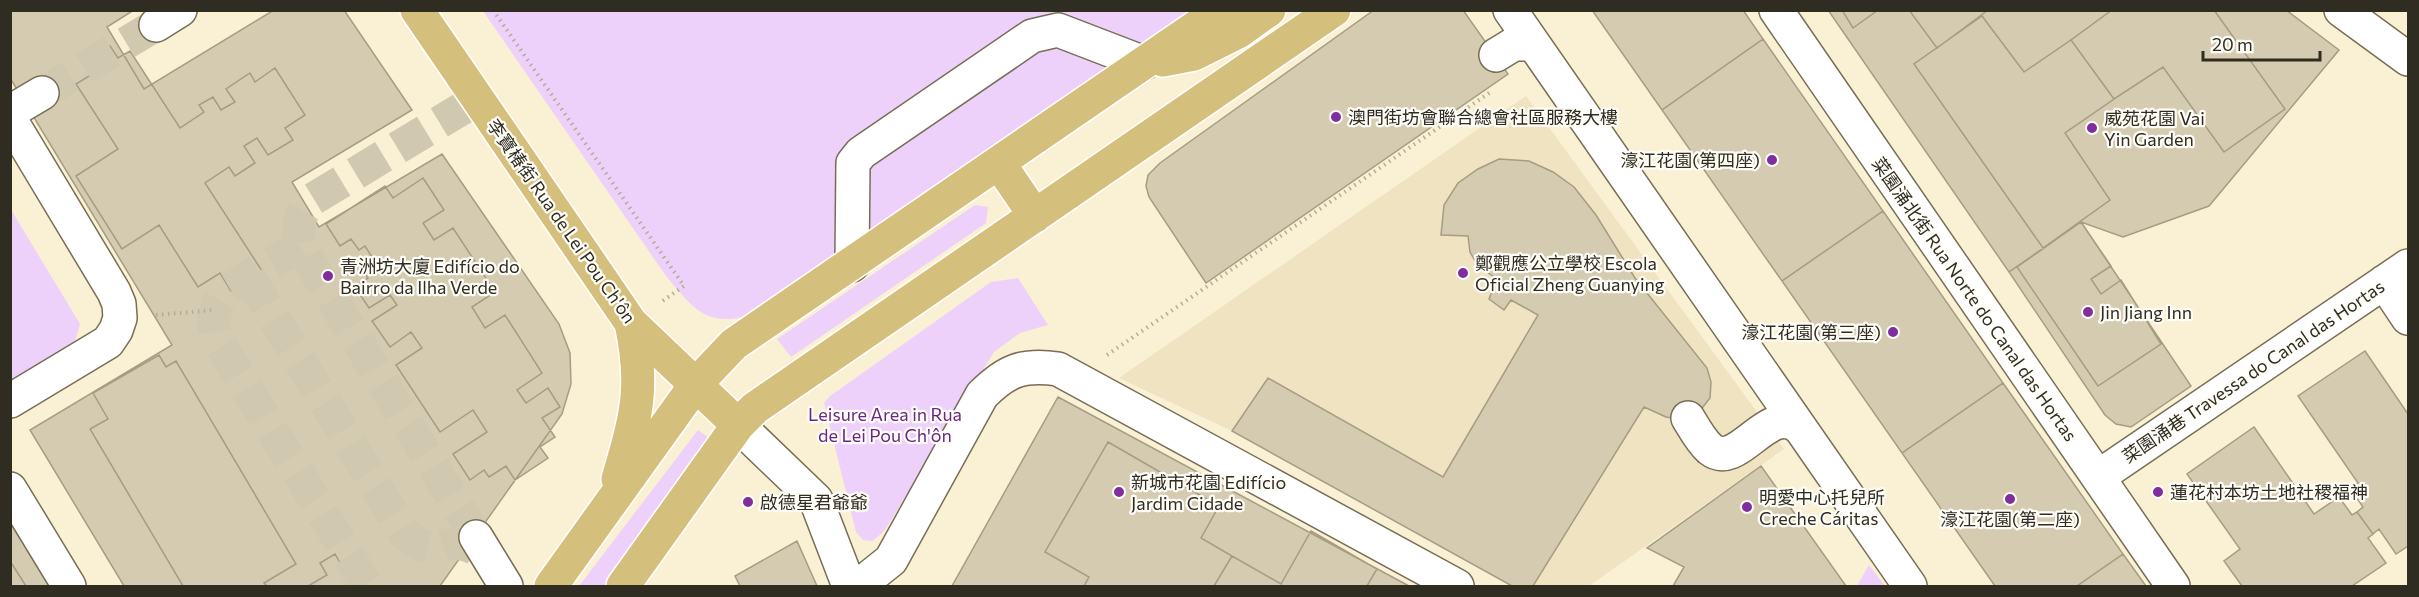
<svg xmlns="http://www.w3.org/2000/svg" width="2419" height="597" font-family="Commissioner,'Noto Sans SC',sans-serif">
  <rect width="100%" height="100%" fill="#faf0d3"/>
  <path fill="#f0e3c1" d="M1526,96l258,353 -195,137h-77l-280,-155 -113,-53z"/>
  <path fill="#eed1fb" d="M483,11h711l-440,304c-49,12 -58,-4 -88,-39z
    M975,205l13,2 -2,16 -195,134 -14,-18z
    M10,208l70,116 -5,17 -64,41z
    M1018,278l30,47 -28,8 -26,19 -109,178 -12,11 -10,-1 -7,-8 -32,-129 6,-7 161,-114z
    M698,430l21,15 -107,141h-33z
    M1869,565l16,21h-28z"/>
  <path fill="#d5cbb0" stroke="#a69c82" stroke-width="1.5" d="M10,10h124l-27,17 37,62 130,-79h70l68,100 -120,72 27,45 123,-73 117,170 11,29 1,31 -9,30 -122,172h-316l-94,-156 142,-85 -162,-267z
    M1374,10h89l45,64 -302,209 -57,-86 -3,-11 2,-11 12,-12z
    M1592,10h151l20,29 -101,71z
    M1828,10h458l53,40 -130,156 -86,31 -42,-15 -72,50z
    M1842,10h36l-25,18z
    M1909,10h79l-51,38z
    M2112,10h102l71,99 -61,43 -61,-85 -49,32 -43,-59z
    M1982,16l42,56 47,-32 43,59 -49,34 45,67 -67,48 -129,-184z
    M1763,39l120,172 -101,70 -120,-171z
    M110,46l8,12 12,-7 50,77 24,-16 -5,-7 14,-8 8,13 14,-8 -9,-13 24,-16 5,9 20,-14 30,47 -20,13 8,12 -25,15 -11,-17 -13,8 11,17 -20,13 -6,-9 -24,16 57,88 -31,20 -11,-18 -22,14 -39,-62 -37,24 -46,-73 42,-27 -42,-65 23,-14 -8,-12z
    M1499,159l30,2 24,11 21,15 22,28 39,63 72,90 4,14 -1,16 -11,14 -15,8 -18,-3 -22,-10 -111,179h-21l-280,-155 36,-53 175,99 95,-162 -27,-15 -7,10 -15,-11 8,-20 -19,-13 -8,-14 -2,-16 -27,-1 3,-30 14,-22 20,-14z
    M423,178l21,32 -21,13 11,17 19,-12 42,64 -23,15 13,21 20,-13 37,58 -25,17 9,13 22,-15 12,19 -18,11 13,19 -15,10 8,11 -33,22 -9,-14 -17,11 -5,-7 -14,10 -17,-26 34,-22 -14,-22 -33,22 -44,-67 26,-17 -11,-16 -21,15 -18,-26 25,-16 -7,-10 -21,13 -14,-21 13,-9 -4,-6 13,-7 -12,-19 -6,4 -8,-11 -11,7 -14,-22 59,-38 8,12z
    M1883,211l120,172 -101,70 -120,-172z
    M2081,222l110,164 -60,41 -15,-3 -11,-9 -96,-143z
    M2081,222l30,44 -20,13 10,15 20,-14 40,64 -63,42 -81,-119z
    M2365,351l43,63v132l-12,8 -17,-25 -6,5 -16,-22 6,-5 -13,-19 8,-5 -60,-87z
    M159,355l7,12 10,-6 120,203 -32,19 3,3h-84l-93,-157 18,-10 -15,-26z
    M2003,383l120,171 -46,32h-82l-93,-133z
    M1058,397l351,189h-457z
    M2254,427l60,87 25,-17 13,18 5,-3 16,22 -5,4 18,25 -34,23h-110l-18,-25 16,-12 -53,-75z
    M1108,442l111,64 -18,32 31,18 -18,30h-130l5,-9 -44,-25z
    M1761,466l85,120h-173l11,-19 -37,-19z
    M10,522l39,64h-39z
    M1311,531l66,38 -10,17h-153l18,-30 49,28z
    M797,541l20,45h-77l-5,-10z
    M335,554l8,14 7,-5 14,23h-56l19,-11 -7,-12z
    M2123,554l23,32h-69z
    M10,561l16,25h-16z"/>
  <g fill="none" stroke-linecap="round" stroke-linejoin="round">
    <path stroke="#d1c9af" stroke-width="33" stroke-dasharray="33 16" stroke-linecap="butt" d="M42,93l114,-68
      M300,246l-71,42c-14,15 -17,28 -14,48l152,250
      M249,277l156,257c9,8 20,15 34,14 4,0 9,-4 13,-4 13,-2 25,5 35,12
      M476,537l-176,-291c-4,-20 -1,-33 13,-47l165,-100"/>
    <defs>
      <path id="minor" d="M1510,10l400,576
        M1776,10l397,576
        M2341,10l67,49
        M156,25l24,-15
        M1496,55l18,-11h19
        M10,112l32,-19
        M10,119l104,173 5,12 1,14 -4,12 -8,12 -98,59
        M852,265l1,-102 8,-10 171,-117 26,-6 86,33
        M2384,282l24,36
        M1688,418c6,10 13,23 22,31 29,23 58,-49 90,-21
        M738,425l78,75 33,86
        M2098,477l310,-211
        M10,489l59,97
        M476,537l30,49
        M849,585l17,-5 25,-20 91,-165c25,-25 41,-31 76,-26l399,217"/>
      <path id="major" d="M417,10l214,313 107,102
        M1163,60l31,-6 44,-22 31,-22
        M999,163l36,53
        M618,479c18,-62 27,-91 13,-156
        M551,586l145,-202 38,-40 487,-334
        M623,586l115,-161 17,-17 579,-398"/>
    </defs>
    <use href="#minor" stroke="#776e55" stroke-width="36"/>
    <use href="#major" stroke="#fff" stroke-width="36"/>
    <path stroke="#b5ad96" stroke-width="4" stroke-dasharray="1.5 4.5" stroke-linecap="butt" d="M493,10l191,276 -23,16
      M156,315l58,-5
      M1107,355l385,-264"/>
    <use href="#minor" stroke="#fff" stroke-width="33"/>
    <use href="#major" stroke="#d4bf7c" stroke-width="33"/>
  </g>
  <g fill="#802e9e" stroke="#fffdf7" stroke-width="2">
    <circle cx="1336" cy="117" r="6"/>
    <circle cx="2092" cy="128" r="6"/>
    <circle cx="1772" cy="160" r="6"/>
    <circle cx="1463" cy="273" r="6"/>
    <circle cx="328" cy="276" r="6"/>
    <circle cx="2088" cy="312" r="6"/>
    <circle cx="1893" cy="332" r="6"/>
    <circle cx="1119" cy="492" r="6"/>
    <circle cx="2158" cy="492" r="6"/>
    <circle cx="2010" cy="499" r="6"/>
    <circle cx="748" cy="502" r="6"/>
    <circle cx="1747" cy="507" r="6"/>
  </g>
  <g text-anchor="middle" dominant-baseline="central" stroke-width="4.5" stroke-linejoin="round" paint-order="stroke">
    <g font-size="18" fill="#2f2c21" stroke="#fffdf7" text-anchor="start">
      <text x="1348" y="117">澳門街坊會聯合總會社區服務大樓</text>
      <text x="2104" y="118">威苑花園 Vai<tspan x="2104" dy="21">Yin Garden</tspan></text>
      <text x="1760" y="160" text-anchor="end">濠江花園(第四座)</text>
      <text x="1475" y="263">鄭觀應公立學校 Escola<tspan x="1475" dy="21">Oficial Zheng Guanying</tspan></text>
      <text x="340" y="266">青洲坊大廈 Edifício do<tspan x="340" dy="21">Bairro da Ilha Verde</tspan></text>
      <text x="2100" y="312">Jin Jiang Inn</text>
      <text x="1881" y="332" text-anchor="end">濠江花園(第三座)</text>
      <text x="1131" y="482">新城市花園 Edifício<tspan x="1131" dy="21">Jardim Cidade</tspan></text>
      <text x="2170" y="492">蓮花村本坊土地社稷福神</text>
      <text x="1759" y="497">明愛中心托兒所<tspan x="1759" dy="21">Creche Cáritas</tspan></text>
      <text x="760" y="502">啟德星君爺爺</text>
      <text x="2010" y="519" text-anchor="middle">濠江花園(第二座)</text>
    </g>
    <g font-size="18" fill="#2f2c21" stroke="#fffdf7">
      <text transform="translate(562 221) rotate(55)">李寶椿街 Rua de Lei Pou Ch'ôn</text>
      <text transform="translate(1975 299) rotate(55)">菜園涌北街 Rua Norte do Canal das Hortas</text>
      <text transform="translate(2253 371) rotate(-34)">菜園涌巷 Travessa do Canal das Hortas</text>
    </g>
    <g font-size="18" fill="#692682" stroke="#fffdf7">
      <text x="885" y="414">Leisure Area in Rua<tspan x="885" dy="21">de Lei Pou Ch'ôn</tspan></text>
    </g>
  </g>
  <rect width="2419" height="597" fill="none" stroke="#2f2c21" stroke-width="24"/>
  <path d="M2203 51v9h117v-9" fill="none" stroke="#2f2c21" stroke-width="3"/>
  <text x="2212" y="51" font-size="18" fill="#2f2c21" stroke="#fffdf7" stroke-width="4.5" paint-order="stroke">20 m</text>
</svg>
